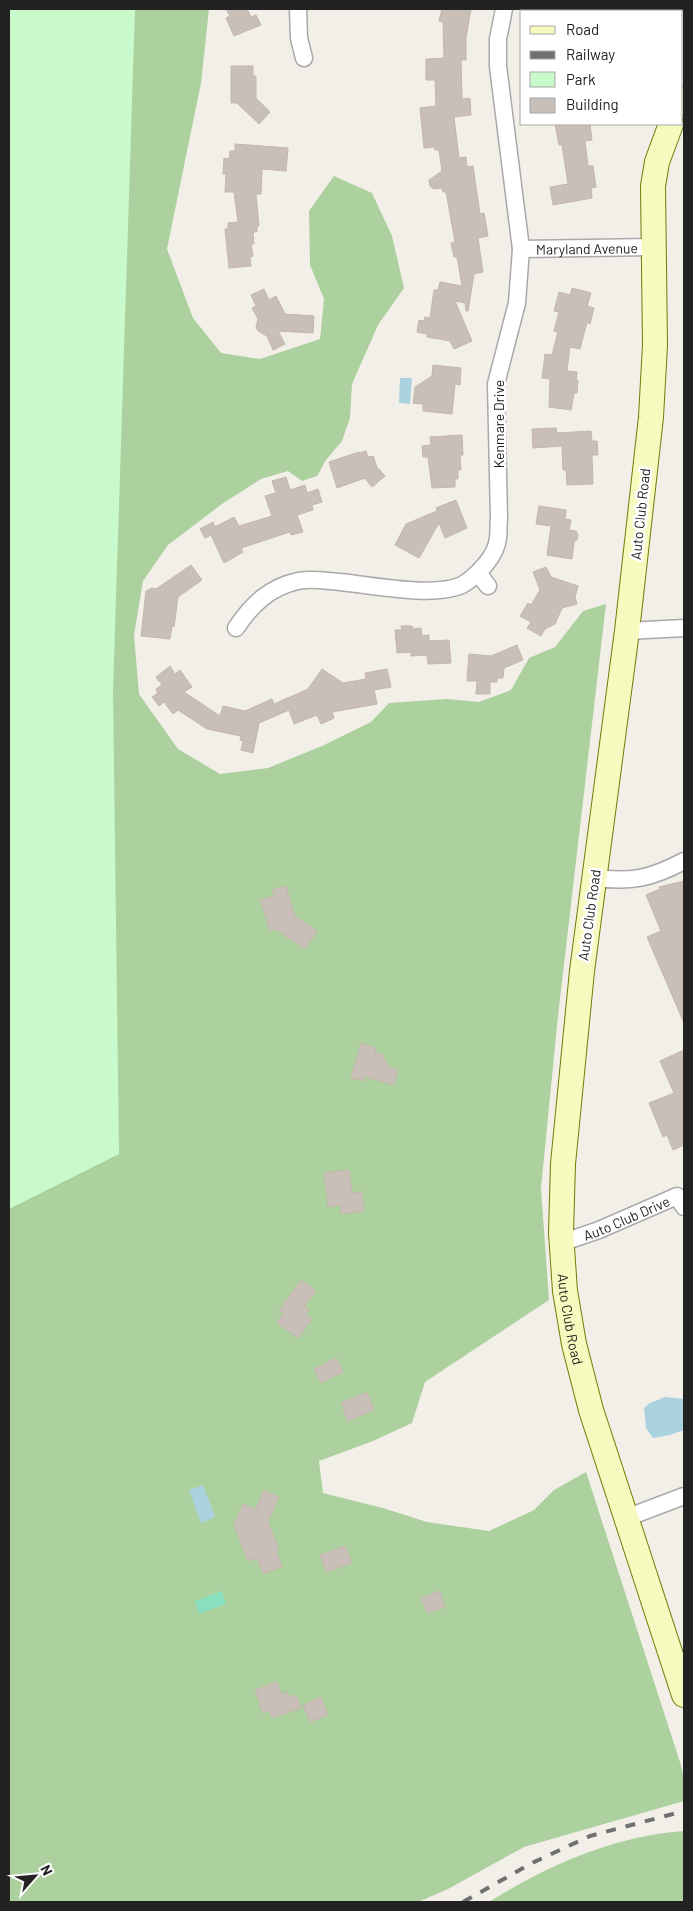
<svg xmlns="http://www.w3.org/2000/svg" width="693" height="1911" font-family="Barlow,sans-serif">
  <rect width="100%" height="100%" fill="#f2efe9"/>
  <path fill="#add19e" d="M9,9h200l-8,74 -34,166 26,69 28,35 39,6 60,-20 4,-40 -14,-34 -1,-54 25,-35 38,17 20,43 12,52 -26,37 -26,59 -2,34 -8,23 -16,19 -9,16 -15,5 -14,-10 -27,8 -39,25 -54,41 -25,36 -9,54 5,59 39,55 42,25 48,-6 54,-22 49,-24 18,-19 58,-4 32,3 32,-12 18,-32 26,-11 28,-36 23,-7 -48,412 -17,172 8,112 -124,82 -13,41 -39,18 -54,20 4,32 60,15 44,14 62,9 45,-21 20,-20 32,-18 94,290 4,16v23l-160,46 -76,42 -30,13h-409z
    M684,1831v71h-195c59,-37 125,-66 195,-71z"/>
  <path fill="#c8facc" d="M9,9h126l-22,682 6,463 -110,55z"/>
  <path fill="#88e0be" d="M222,1591l4,13 -27,10 -4,-13z"/>
  <path fill="#aad3df" d="M400,378h12l-2,26 -11,-1z
    M665,1397l19,2v31l-14,5 -17,3 -7,-10 -2,-20 6,-5z
    M203,1485l12,32 -14,6 -12,-33z"/>
  <path fill="#c7bfb8" stroke="#c4b6ab" d="M226,9h21l4,8 5,-2 5,10 -27,11 -8,-18 4,-2z
    M442,9h29l-5,29v22h-5l1,39 8,-1 1,17 -17,2 5,41 7,-1 1,10 6,-1 7,48 4,-1 4,23 -10,2 5,34 -9,2 -6,37h-2l-1,-8 -10,-2 17,40 -18,8 -4,-8 -23,-4v-3l-10,-2 2,-12 5,1 1,-4 5,1 4,-28h4l2,-8 22,4 -5,-29h-3l-3,-14 4,-1 -9,-50h-3l-1,-4 -8,1 -4,-3 -1,-6 13,-9 -3,-21h-4l-1,-3 -10,1 -4,-40 16,-2 -1,-26h-9v-21l18,-1 -1,-36 -4,-1z
    M231,66h22v10h3v22l14,14 -11,12 -22,-21h-6z
    M555,124h35l2,16 -7,1 3,25h5l3,21 -5,1 1,10 -39,7 -3,-18 18,-3 -6,-39h-3z
    M235,144l53,4 -2,23 -24,-2 -1,25h-5l3,32h-2v6h-4l1,12h-3l2,12 -3,1 1,9 -22,2 -4,-39h3v-6l10,-1 -4,-30h-9l1,-18h-3l1,-16 5,1 1,-8h5z
    M572,288l19,5 -4,13 7,2 -4,16 -3,-2 -7,27 -10,-2 -3,24 10,1 -1,8h2l-1,13h-3l-3,17 -22,-3 1,-28 -8,-1 3,-24 7,1 6,-23 -4,-1 5,-19 -5,-1 5,-19 11,3z
    M264,289l5,11 7,-4 9,18 29,2 -1,17 -35,-2 7,13 -12,6 -6,-14 -9,-5 -2,-4 2,-8 -6,-11 4,-2 -5,-11z
    M433,365l28,3 -1,17 -5,-1 -3,30 -29,-3v-7l-10,-1 2,-16 17,-11z
    M556,428l1,5 34,-2 1,10h5l1,14h-6l1,29 -26,1 -1,-15h-3l-1,-24 -29,2 -1,-19z
    M462,435l1,20h-3l1,15h-3v9h-3v8l-23,1 -4,-31h-5l-1,-11 9,-1 -1,-8z
    M366,451l2,6 5,-1 4,11 8,9 -13,11 -7,-9 -28,10 -8,-26 30,-10v1z
    M286,477l4,13 15,-5 2,8 11,-4 4,13 -10,3 1,5 -16,5 6,17 -12,3 -1,-3 -49,16 2,4 -19,11 -13,-28 -6,3 -5,-9 13,-7 2,5 19,-10 5,9 33,-10 -7,-20 11,-3 -4,-12z
    M456,500l11,28 -22,10 -6,-15 -20,35 -24,-13 11,-21 31,-13 -1,-3z
    M539,506l27,4 -1,9 6,1 -2,10 7,1 2,4 -1,5 -3,2 -2,17 -25,-4 4,-29 -15,-2z
    M191,565l11,15 -24,17 -4,30 -2,-1 -2,13 -29,-3 5,-45 6,-3 4,1z
    M546,567l5,10 27,9 -3,11 2,7 -15,4 -7,16 -10,5 -4,7 -14,-8 4,-6 -11,-6 8,-13 3,2 9,-15 -7,-18z
    M401,626h11l1,3 8,-1 1,8 7,-1v6l20,-1 2,23 -23,1 -1,-9 -16,1v-4l-14,1 -2,-23h7z
    M517,645l6,15 -19,8 -1,10h-6v4h-7v12h-14l1,-13h-10l2,-27 22,2z
    M170,666l5,8 5,-4 12,17 -8,5 36,24 3,-10 22,5 27,-12 2,5 34,-15 14,-20 21,14 23,-4 -1,-6 22,-4 4,18 -17,3 3,14 -45,8 2,6 -13,6 -4,-9 -23,9 -5,-14 -30,13 -6,30 -12,-3 2,-9 -3,-1 1,-4 -34,-7 -29,-19 -5,4 -9,-12 -5,4 -7,-9 6,-4 -2,-4 6,-4 -6,-8z
    M684,881v142l-37,-86 14,-6 -15,-36 14,-6 -1,-2z
    M286,886l9,30 22,15 -12,18 -30,-20 -5,2 -10,-31 14,-4 -2,-6z
    M361,1043l15,5 -1,4 7,2 7,13 9,3 -4,15 -29,-8 -1,4 -13,-3z
    M684,1050v95l-11,5 -6,-15 -4,2 -14,-34 25,-10 -14,-32z
    M349,1170l3,23 10,-1 2,19 -23,3 -1,-9 -12,2 -4,-34z
    M301,1280l15,11 -12,15 5,4 -3,5 6,4 -14,19 -21,-15 6,-10 -4,-3z
    M336,1358l7,14 -22,11 -7,-14z
    M367,1392l7,18 -26,11 -7,-18z
    M264,1490l15,7 -11,25 11,28 -3,1 6,16 -19,7 -6,-16 -9,3 -14,-36 9,-21 13,5z
    M345,1546l7,17 -26,9 -6,-17z
    M440,1591l5,16 -18,6 -6,-15z
    M277,1682l5,12 5,-2 2,5 7,-2 5,13 -29,10 -3,-7 -6,2 -8,-23z
    M321,1697l7,18 -18,7 -7,-17z"/>
  <g fill="none" stroke-linecap="round" stroke-linejoin="round">
    <defs>
      <g id="street">
        <path d="M298,9l1,29 5,20"/>
        <path id="s1" d="M521,249l132,-2"/>
        <path d="M478,573l10,13"/>
        <path d="M236,628c16,-24 34,-41 62,-47 14,-3 29,0 42,1 31,3 94,16 122,3 9,-5 16,-12 23,-20 6,-7 12,-17 13,-27 1,-6 0,-13 1,-19l-3,-135 21,-81 4,-54 -23,-183v-27l6,-30"/>
        <path d="M627,631l57,-3"/>
        <path d="M594,878c38,4 56,1 90,-17"/>
        <path id="s2" d="M561,1243l38,-13 78,-34 7,11"/>
        <path d="M626,1518l58,-22"/>
      </g>
      <g id="secondary">
        <path d="M682,103l2,-4"/>
        <path id="s3" d="M671,124l-14,38 -4,24 2,159 -4,72 -24,214 -45,340 -19,193 -2,69 4,58 9,53 17,66 93,285"/>
      </g>
    </defs>
    <use href="#street" stroke="#a9a9a9" stroke-width="19"/>
    <use href="#secondary" stroke="#707d05" stroke-width="26"/>
    <use href="#street" stroke="#fff" stroke-width="16"/>
    <use href="#secondary" stroke="#f7fabf" stroke-width="24"/>
    <path stroke="#707070" stroke-width="4" stroke-dasharray="10 10" stroke-linecap="butt" d="M463,1902l69,-39 58,-27 94,-25"/>
  </g>
  <g text-anchor="middle" dominant-baseline="central" stroke-width="5" stroke-linejoin="round" paint-order="stroke">
    <g font-size="14" fill="#222" stroke="#fff">
      <text stroke="none"><textPath href="#s1" startOffset="66">Maryland Avenue</textPath></text>
      <text transform="translate(498 424) rotate(-90)">Kenmare Drive</text>
      <text transform="translate(640 514) rotate(-84)">Auto Club Road</text>
      <text transform="translate(589 915) rotate(-82)">Auto Club Road</text>
      <text stroke="none"><textPath href="#s2" startOffset="70">Auto Club Drive</textPath></text>
      <text stroke="none"><textPath href="#s3" startOffset="1204">Auto Club Road</textPath></text>
    </g>
  </g>
  <rect width="693" height="1911" fill="none" stroke="#222222" stroke-width="20"/>
  <rect x="520" y="10" width="162" height="115" fill="#ffffff" stroke="#a7a7a7"/>
  <rect x="530" y="26" width="25" height="8" fill="#f7fabf" stroke="#a7a7a7"/>
  <text x="566" y="35" font-size="15" fill="#222222">Road</text>
  <rect x="530" y="51" width="25" height="8" fill="#707070" stroke="#a7a7a7"/>
  <text x="566" y="60" font-size="15" fill="#222222">Railway</text>
  <rect x="530" y="72" width="25" height="15" fill="#c8facc" stroke="#a7a7a7"/>
  <text x="566" y="85" font-size="15" fill="#222222">Park</text>
  <rect x="530" y="98" width="25" height="15" fill="#c7bfb8" stroke="#a7a7a7"/>
  <text x="566" y="110" font-size="15" fill="#222222">Building</text>
  <g transform="translate(35 1876) rotate(63)" stroke="#ffffff" stroke-width="4" paint-order="stroke">
  <path d="M0-4L9 19L0 12L-9 19Z" fill="#222222"/>
  <text y="-8" font-size="14" font-weight="bold" text-anchor="middle" fill="#222222">N</text>
  </g>
</svg>
